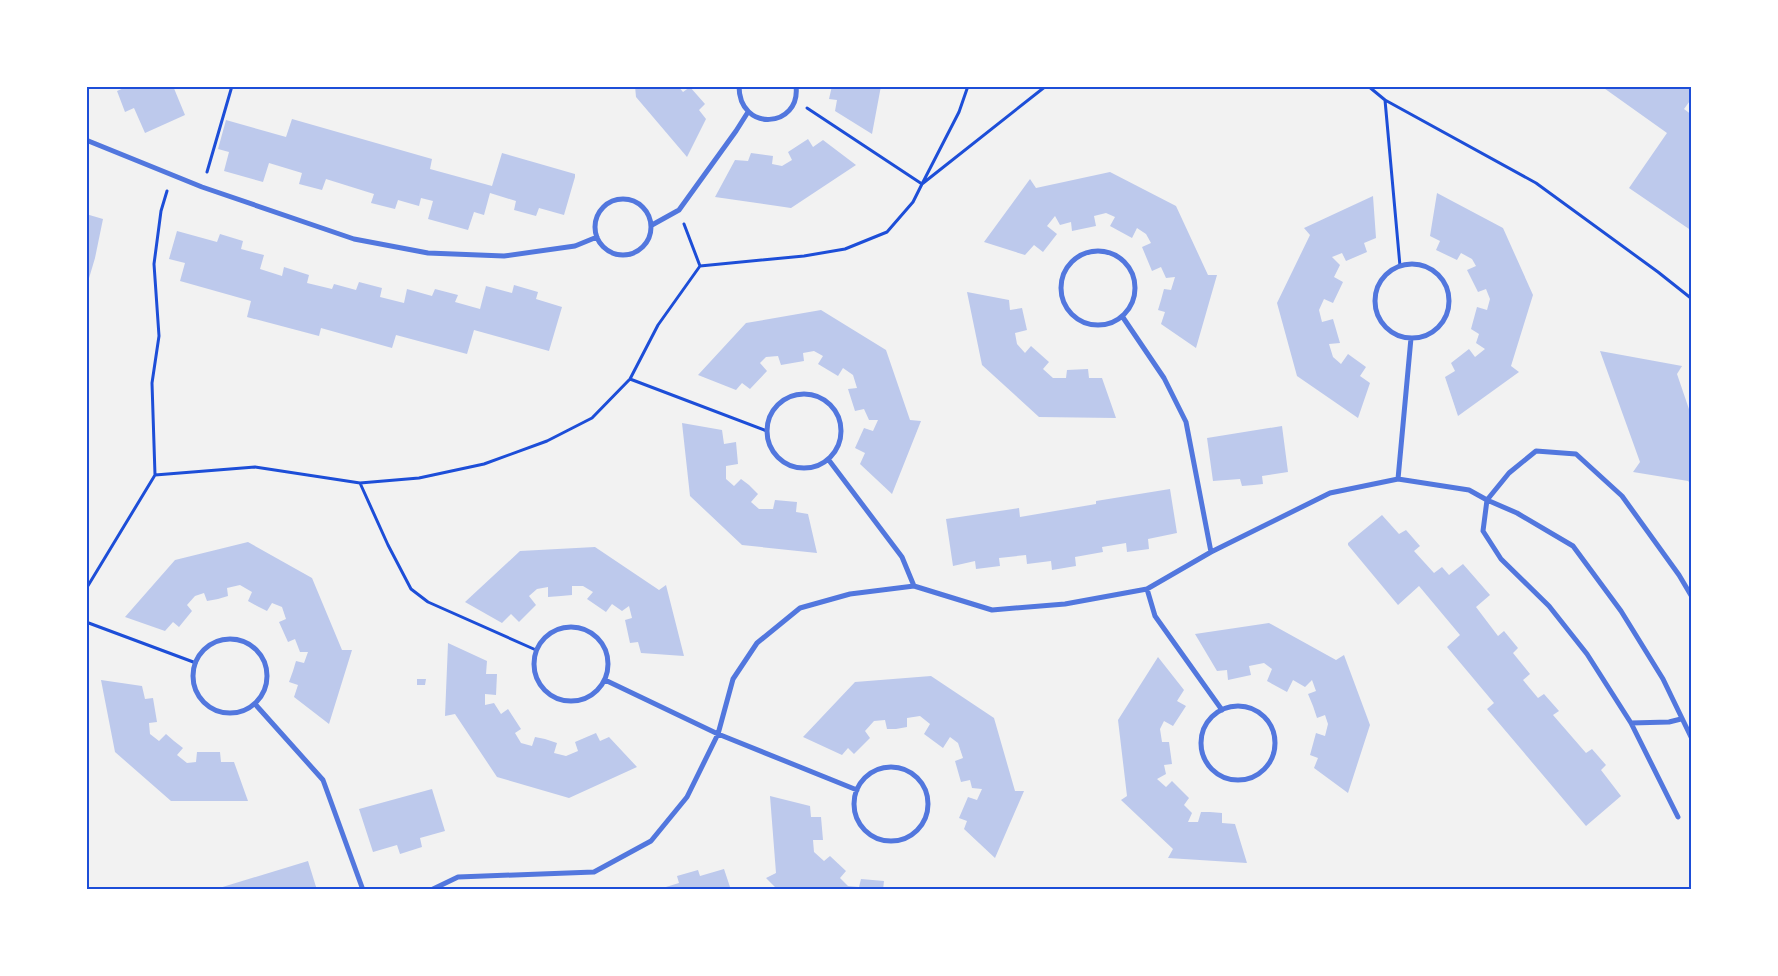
<svg xmlns="http://www.w3.org/2000/svg" width="1778" height="976" font-family="Roboto,sans-serif">
  <rect width="100%" height="100%" fill="#f2f2f2"/>
  <path fill="#bdc9ec" d="M124,86h49l12,29 -40,18 -11,-25 -9,4 -8,-21 7,-3z
    M635,86h43l5,6 7,-5 15,17 -6,6 7,9 -19,38 -51,-60z
    M832,86h49l-9,48 -37,-23 2,-11 -8,-1z
    M1601,86h91v12l-8,11 8,6v116l-63,-43 38,-55z
    M292,119l140,40 -2,10 62,17 10,-33 73,21v3l-11,38 -25,-7 -3,8 -22,-6 2,-9 -26,-8 -6,22 -10,-3 -6,18 -40,-11 5,-18 -12,-3 -2,8 -21,-6 -3,9 -24,-6 3,-9 -48,-15 -4,11 -23,-6 3,-11 -33,-10 -6,19 -39,-11 5,-19 -11,-3 8,-29 60,17z
    M808,139l5,8 10,-7 33,25 -65,43 -76,-11 20,-37 13,1 3,-8 22,3 -1,8 10,2 10,-6 -4,-8z
    M1110,172l66,34 32,69h9l-21,73 -35,-24 4,-12 -7,-2 3,-10 3,-11 7,1 4,-13 -9,1 -5,-11 -9,4 -10,-24 9,-4 -5,-9 -9,-6 -5,10 -22,-12 5,-9 -9,-4 -12,3 2,10 -24,5 -1,-9 -11,3 -5,-9 -8,10 10,8 -14,18 -9,-7 -9,10 -41,-13 46,-63 6,9z
    M1437,193l66,35 30,67 -22,71 8,6 -61,44 -13,-39 10,-6 -4,-8 18,-14 6,8 10,-8 -9,-6 3,-9 -8,-5 6,-22 10,3 3,-11 -4,-10 -8,3 -11,-22 9,-4 -4,-7 -11,-6 -4,7 -21,-10 4,-9 -10,-5z
    M1373,196l3,42 -12,5 3,9 -21,9 -4,-8 -10,4 8,8 -6,12 9,5 -10,21 -9,-4 -5,11 3,12 11,-3 7,24 -11,1 4,13 8,7 7,-10 18,13 -6,9 10,7 -12,35 -61,-42 -20,-73 33,-68 -6,-7z
    M86,214l17,5 -8,39 -8,27z
    M177,231l40,11 3,-8 23,7 -2,8 23,6 -4,14 22,7 2,-9 25,8 -2,8 25,6 2,-5 22,6 3,-8 23,6 -2,9 24,6 3,-14 25,7 3,-7 23,6 -3,7 25,7 6,-23 26,7 2,-8 24,7 -2,7 26,8 -13,44 -75,-21 -7,24 -71,-19 -4,13 -71,-20 -2,8 -72,-19 4,-16 -71,-20 5,-18 -16,-4z
    M967,292l42,8 1,10 12,-2 5,22 -12,3 2,11 8,9 6,-7 18,16 -6,7 10,9h13l1,-8 21,-1 1,9h13l14,40 -77,-1 -57,-52z
    M821,310l65,40 24,70 11,1 -29,73 -32,-30 5,-11 -10,-5 9,-20 9,3 5,-11h-9l-5,-11 -9,2 -7,-22 9,-1 -4,-13 -10,-7 -5,8 -20,-12 5,-8 -9,-5 -11,2 1,8 -23,4 -3,-9 -12,1 -6,6 7,8 -17,18 -8,-6 -6,7 -38,-15 48,-52z
    M1600,351l82,15 -5,8 15,44v67l-4,-4 -55,-9 7,-10z
    M682,423l40,7 2,14 12,-2 2,22 -12,2v13l8,7 7,-7 8,6 9,9 -7,8 8,7h14l2,-9 22,2 -1,10 12,2 9,39 -75,-8 -52,-49z
    M1282,426l6,46 -26,4 1,8 -9,1 -12,1 -2,-7 -27,2 -6,-43z
    M1170,489l7,44 -29,6 1,10 -22,3 -1,-9 -24,4 1,5 -28,5 1,9 -24,4 -1,-9 -24,3 -1,-9 -27,3 1,8 -24,3 -1,-8 -22,5 -7,-47 73,-11 1,9 76,-13v-3z
    M1382,515l17,19 7,-4 14,16 -6,5 20,22 8,-6 7,8 14,-11 27,31 -14,12 22,29 6,-5 14,17 -5,5 17,21 -7,6 15,18 6,-4 15,17 -6,4 33,38 6,-4 14,16 -5,5 20,26 -35,30 -99,-117 7,-6 -47,-56 13,-12 -41,-49 -21,19 -50,-60v-2z
    M248,542l64,36 30,72h10l-23,74 -35,-27 4,-12 -9,-3 4,-11 3,-10 8,2 4,-11h-8l-5,-13 -7,3 -9,-20 7,-3 -4,-12 -10,-4 -5,8 -10,-5 -9,-5 4,-9 -12,-7 -13,3 1,8 -10,3 -11,2 -3,-8 -9,3 -8,9 5,6 -13,16 -6,-5 -8,9 -40,-14 50,-57z
    M595,547l64,43 7,-5 18,71 -43,-3 -3,-11 -8,1 -5,-23 7,-2 -3,-12 -7,5 -10,-7 -6,8 -19,-13 6,-7 -10,-6h-11v9l-11,1 -13,1v-10l-11,2 -8,7 7,9 -17,17 -8,-8 -9,9 -37,-21 55,-51z
    M1269,623l67,37 8,-5 26,70 -22,68 -34,-25 4,-10 -8,-3 6,-22 9,3 3,-12 -3,-9 -8,3 -4,-12 -5,-12 8,-3 -4,-11 -7,7 -12,-7 -6,12 -20,-11 5,-12 -8,-6 -15,3 2,9 -23,5 -1,-10 -10,1 -22,-37z
    M448,643l39,18 -1,13h11l-1,21 -11,-1v11l9,-2 7,11 7,-5 13,20 -6,4 6,10 11,3 3,-9 10,2 12,4 -3,10 12,3 12,-5 -3,-9 21,-9 4,8 9,-4 28,30 -68,31 -72,-21 -42,-63 -10,2z
    M1158,657l26,33 -7,11 9,5 -13,20 -9,-5 -4,8 2,13h7l3,22 -8,1 2,9 -9,5 9,8 6,-6 17,17 -5,7 8,8 -4,9h10l3,-10h9l12,1v10l13,1 12,39 -79,-5 5,-9 -52,-49 6,-4 -9,-76z
    M931,676l63,42 21,73h9l-29,67 -31,-29 3,-8 -8,-3 9,-21 9,3 5,-11 -10,-1 -2,-8 -9,2 -6,-21 8,-3 -5,-15 -8,-6 -7,11 -19,-14 6,-10 -10,-8 -13,2v9l-11,2h-9l-2,-9 -11,1 -9,10 5,7 -16,16 -6,-6 -6,7 -39,-18 52,-55z
    M417,679h9l-1,6h-8z
    M101,680l41,6 3,13 8,-1 4,24 -8,1 1,11 9,7 7,-7 8,7 9,7 -6,7 10,8 9,-1 1,-10h23l1,10h13l14,39h-77l-56,-49z
    M432,789l13,42 -25,7 2,9 -22,7 -3,-9 -24,7 -14,-43z
    M770,796l40,10 1,11h10l2,23h-10l1,12 10,9 6,-5 16,15 -6,7 8,8 11,1 2,-8 23,2 -1,9h-105l-12,-12 10,-5z
    M308,861l9,29h-101v-1z
    M724,869l7,21h-75l23,-7 -2,-7 21,-6 2,6z"/>
  <g fill="none" stroke-linecap="round" stroke-linejoin="round">
    <path stroke="#1d4ed8" stroke-width="3" d="M968,86l-9,26 -37,72 124,-98
      M1368,86l17,14 15,166
      M1385,100l151,83 122,89 34,27
      M207,172l25,-86
      M684,224l16,42
      M630,379l137,52
      M155,475l100,-8 105,16 28,62 23,44 17,13 108,48
      M360,483l59,-5 65,-14 63,-23 45,-23 38,-39 28,-54 42,-59 104,-10 41,-7 42,-17 26,-30 9,-18 -115,-76
      M86,589l69,-114 -3,-92 7,-47 -5,-72 7,-53 6,-20
      M86,622l110,41"/>
    <path stroke="#5277de" stroke-width="5" d="M739,86c0,47 62,42 57,0
      M86,140l116,47 152,52 74,14 76,3 71,-10 22,-9
      M595 227a28 28 0 1 1 56 0a28 28 0 1 1-56 0Z
      M652,225l27,-15 57,-79 12,-19
      M1061 288a37 37 0 1 1 74 0a37 37 0 1 1-74 0Z
      M1375 301a37 37 0 1 1 74 0a37 37 0 1 1-74 0Z
      M1122,316l42,62 22,44 25,130
      M767 431a37 37 0 1 1 74 0a37 37 0 1 1-74 0Z
      M828,459l74,98 12,29
      M1398,479l13,-141
      M1147,589l8,27 67,94
      M534 664a37 37 0 1 1 74 0a37 37 0 1 1-74 0Z
      M193 676a37 37 0 1 1 74 0a37 37 0 1 1-74 0Z
      M605,680l113,54 139,56
      M255,704l68,76 40,110
      M1201 743a37 37 0 1 1 74 0a37 37 0 1 1-74 0Z
      M1681,719l-12,3 -38,1 -44,-69 -38,-48 -48,-47 -18,-28 4,-31 22,-27 27,-22 40,3 46,42 57,79 13,22
      M1631,723l47,94
      M854 804a37 37 0 1 1 74 0a37 37 0 1 1-74 0Z
      M431,890l27,-13 136,-5 57,-31 36,-44 31,-63 15,-55 24,-36 43,-35 50,-14 64,-8 78,24 73,-6 82,-15 64,-37 119,-59 68,-14 71,11 18,10 30,13 56,33 48,65 42,68 29,60"/>
  </g>
  <rect width="1778" height="976" fill="none" stroke="#ffffff" stroke-width="175"/>
  <rect x="88" y="88" width="1602" height="800" fill="none" stroke="#1d4ed8" stroke-width="2"/>
</svg>
